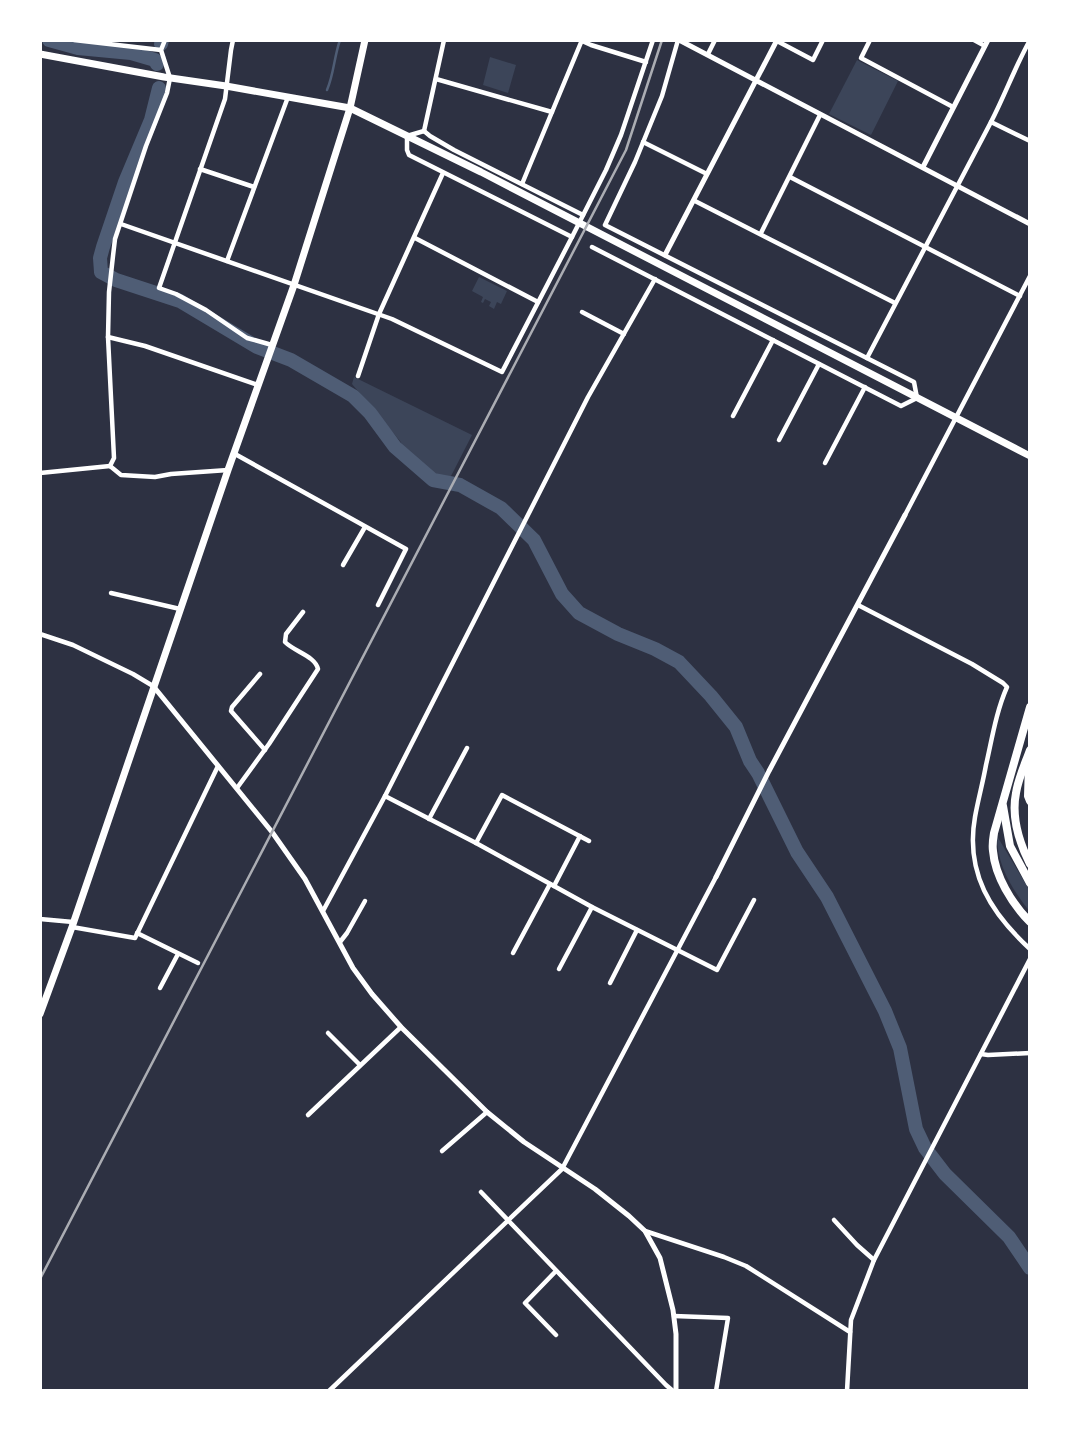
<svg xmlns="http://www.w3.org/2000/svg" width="1070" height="1431" viewBox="0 0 1070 1431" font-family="Arial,sans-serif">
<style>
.green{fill:#3c4559}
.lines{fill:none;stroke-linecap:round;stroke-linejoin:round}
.stream{stroke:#4f5d75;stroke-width:2.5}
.river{stroke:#4f5d75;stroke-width:14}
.minor{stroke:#fff;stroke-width:4.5}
.tertiary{stroke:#fff;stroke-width:5}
.trunk{stroke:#fff;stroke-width:7}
.motorway{stroke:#fff;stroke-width:8}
.rail{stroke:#abadb3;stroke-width:2.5}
</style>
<rect width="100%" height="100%" fill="#2d3142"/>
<!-- green -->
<g class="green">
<path d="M490,57L516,65L508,93L483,85Z"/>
<path d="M857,60L898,81L871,135L829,114Z"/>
<path d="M479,277L507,291L501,304L497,302L494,309L489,306L491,302L485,299L483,303L481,302L483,297L472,291Z"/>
<path d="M354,377L472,435L449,480C428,471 411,461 400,441L352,384Z"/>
<path d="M997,836L1030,891V912C1012,889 997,866 997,836Z"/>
</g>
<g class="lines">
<!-- stream -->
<path class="stream" d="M327,90C334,74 334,57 340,40"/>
<!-- river -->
<g class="river">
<path d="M49,40L78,48L131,53L155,60L157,64"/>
<path d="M161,44L162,40"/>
<path d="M159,88L151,120L125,182L103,247L100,258L101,272L116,280L180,301L257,347L291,360L353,396L370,413L395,447L433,480L460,485L501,508L534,540L562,594L579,613L618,634L655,649L679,662L711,696L736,727L750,761L758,773L797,852L827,897L885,1011L900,1048L916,1129L925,1148L945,1174L1009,1237L1030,1268"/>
</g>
<!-- minor -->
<g class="minor">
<path d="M74,40L161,50"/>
<path d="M233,40L231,50L225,99L159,288L176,294L206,310L247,338L272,345"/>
<path d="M580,40L591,45L646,62"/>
<path d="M870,40L861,58L953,107"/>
<path d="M974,40L985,46"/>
<path d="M777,41L813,60L823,40"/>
<path d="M708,54L715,40"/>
<path d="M436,79L552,112"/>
<path d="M991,122L1030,141"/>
<path d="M424,131L430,136L454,150L583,215"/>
<path d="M424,131L444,40"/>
<path d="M643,142L707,174"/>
<path d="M200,169L254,187"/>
<path d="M790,177L1020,296"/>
<path d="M522,184L582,40"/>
<path d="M695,201L895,303"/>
<path d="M121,224L392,319L502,372L572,237L409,155L407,150V136L424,131"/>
<path d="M761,233L820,115"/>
<path d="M572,237L606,170L621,135L653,40"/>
<path d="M415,238L538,302"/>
<path d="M592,247L901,406L917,398L914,382L605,225L635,162L662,96L678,40"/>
<path d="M227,261L288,97"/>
<path d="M582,312L624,334"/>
<path d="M108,337L145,346L258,385"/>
<path d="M867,358L991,122C1005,95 1015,67 1030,40"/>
<path d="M358,376L379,314L443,173"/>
<path d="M733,416L773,340"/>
<path d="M779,440L819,364"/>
<path d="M235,454L406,549L378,605"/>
<path d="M825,463L865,387"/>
<path d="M110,466L114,458L108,337L109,292L113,256L115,239L146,146L167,93L170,78L161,50L165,40"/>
<path d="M110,466L121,475L155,477L171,474L228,470"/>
<path d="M40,473L110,466"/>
<path d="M905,515L1030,276"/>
<path d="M343,565L365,527"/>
<path d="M111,593L180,609"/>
<path d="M858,605L972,664L1003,683L1007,687C996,712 992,739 986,765C983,782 978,800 975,817C965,873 991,913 1030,949"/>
<path d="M40,634L73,645L133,674L153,686"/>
<path d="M260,674L232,707L231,711L265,750"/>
<path d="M237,788L269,744L318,669C315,656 295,652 285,642L286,634L303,612"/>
<path d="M385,796L476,843L592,907L717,970L754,900"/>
<path d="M429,819L467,748"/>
<path d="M476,843L502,795L589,841"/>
<path d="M554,886L580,836"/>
<path d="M323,911L385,796L588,397L655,279"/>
<path d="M40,919L73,922"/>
<path d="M72,927L135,938L218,766"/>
<path d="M137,933L198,963"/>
<path d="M340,942L347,933L365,901"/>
<path d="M513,953L550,884"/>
<path d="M559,969L592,907"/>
<path d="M610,983L637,930"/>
<path d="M160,988L178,954"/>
<path d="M328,1033L360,1065"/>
<path d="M981,1054L988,1055L1030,1053"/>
<path d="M308,1115L401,1027"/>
<path d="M442,1151L487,1112"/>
<path d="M481,1192L666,1385L673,1391"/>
<path d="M834,1220L857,1245L874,1260"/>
<path d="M645,1231L724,1257L746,1266L850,1332"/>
<path d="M674,1316L728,1318L716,1391"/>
<path d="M556,1335L525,1303L556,1271"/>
<path d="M329,1391L562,1169L716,877"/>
<path d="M847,1391L851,1320L874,1260L1030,959"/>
</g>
<!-- tertiary -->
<g class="tertiary">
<path d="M679,40L1030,224"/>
<path d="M923,167L988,40"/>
<path d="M665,255L777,40"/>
<path d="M154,687L272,832L305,879L353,968L372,994L401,1027L487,1112L524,1142L595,1189L629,1216L645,1231L660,1258L673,1310L676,1334V1391"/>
<path d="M716,877L769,771L905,515"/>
</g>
<!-- trunk -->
<g class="trunk">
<path d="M40,54L164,77L226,86L350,108L481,172L1030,456"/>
<path d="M40,1014L72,927L228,470L294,285L350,108L365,40"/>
</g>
<!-- motorway -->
<g class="motorway">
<path d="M1030,707L994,833C993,839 992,845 993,851C995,876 1012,904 1030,922"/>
<path d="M1030,750C1025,764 1018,779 1016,793C1011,818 1019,842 1030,864"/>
<path d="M1029,764L1028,796L1030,801"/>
<path d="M1003,806L1010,846L1030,883"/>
</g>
<!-- rail -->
<path class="rail" d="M40,1279L626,150L662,40"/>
</g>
<!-- border -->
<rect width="1070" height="1431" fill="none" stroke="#ffffff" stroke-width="84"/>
</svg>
